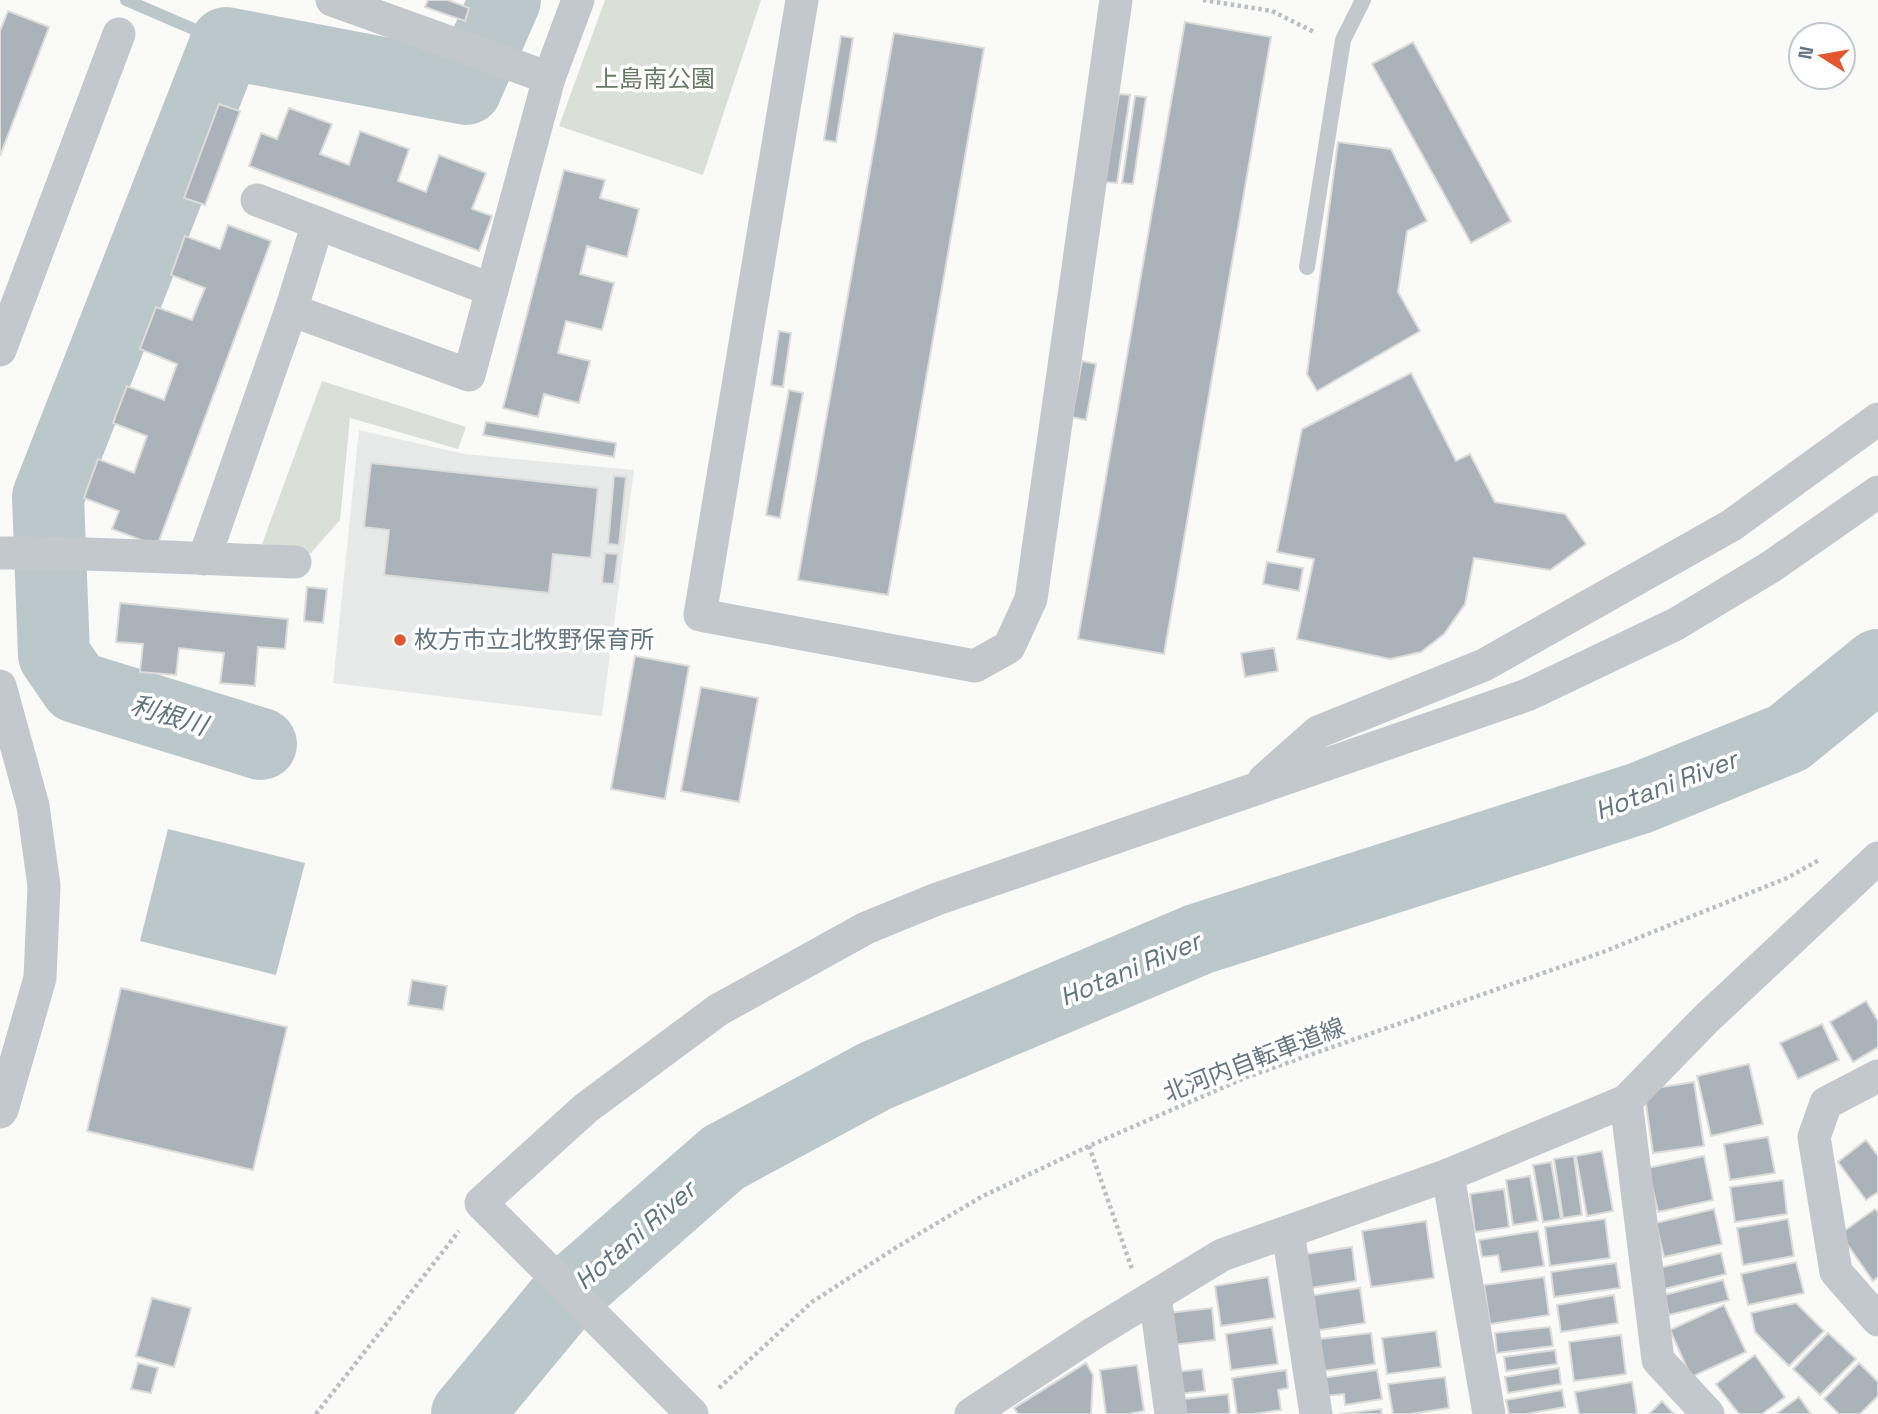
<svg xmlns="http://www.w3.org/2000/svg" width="1878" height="1414" viewBox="0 0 1878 1414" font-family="'Space Grotesk','Noto Sans JP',sans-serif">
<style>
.built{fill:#e8e9e9}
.green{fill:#dadfd7}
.water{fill:#bbc7cb}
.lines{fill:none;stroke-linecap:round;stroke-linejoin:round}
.stream{stroke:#bbc7cb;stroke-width:12}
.river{stroke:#bbc7cb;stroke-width:72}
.building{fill:#aab3b9;stroke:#dcdcda;stroke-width:2}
.path{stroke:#bbbfc2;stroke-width:4.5;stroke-dasharray:3.5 3.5;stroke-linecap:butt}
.lane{stroke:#c3c8cc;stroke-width:16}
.street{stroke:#c3c8cc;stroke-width:33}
.poi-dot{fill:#e4572e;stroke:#fff;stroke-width:2.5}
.labels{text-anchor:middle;stroke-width:7;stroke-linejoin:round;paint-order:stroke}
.park-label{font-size:24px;fill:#687a64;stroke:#fff}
.poi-label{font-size:24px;fill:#657683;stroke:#fff;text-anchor:start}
.street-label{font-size:24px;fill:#657683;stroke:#fff}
.water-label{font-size:26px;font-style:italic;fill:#60757c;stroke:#fff}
</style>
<rect width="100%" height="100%" fill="#fafaf8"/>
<!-- built -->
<path class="built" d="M359,430L464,454L634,470L602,716L333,683Z"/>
<!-- green -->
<g class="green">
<path d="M605,0H761L703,175L559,126Z"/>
<path d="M322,381L466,427L458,449L350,418L340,520L310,554L262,544Z"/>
</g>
<!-- water -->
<path class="water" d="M168,829L305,863L276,975L140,941Z"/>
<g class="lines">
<!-- stream -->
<path class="stream" d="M126,0L226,43"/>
<!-- river -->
<g class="river">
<path d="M261,744L76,687L54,655L48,497L226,43L466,89L505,0"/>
<path d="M467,1414L565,1296L723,1158L875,1076L1199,939L1640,798L1788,738L1878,665"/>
</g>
</g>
<!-- building -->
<g class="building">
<path d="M428,0H448L469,8L465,21L425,7Z"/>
<path d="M8,11L49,27L0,156V31Z"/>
<path d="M1185,22L1271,37L1164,654L1078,639Z"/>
<path d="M894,33L984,48L888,595L798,580Z"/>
<path d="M841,36L853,38L836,142L824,140Z"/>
<path d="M1413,42L1511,221L1471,243L1372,64Z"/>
<path d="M1119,94L1130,95L1117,183L1105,182Z"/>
<path d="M1135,96L1146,97L1133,184L1122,183Z"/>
<path d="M219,104L240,111L205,205L184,198Z"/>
<path d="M289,108L332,124L320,154L349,165L360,131L409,149L398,181L426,192L439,155L486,173L472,209L492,216L479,251L249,166L261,133L277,139Z"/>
<path d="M1338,142L1391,149L1427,221L1407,231L1398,292L1420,331L1317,391L1307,374Z"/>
<path d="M564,170L605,180L600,198L639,209L627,257L587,246L580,274L614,283L602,330L566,321L558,353L590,361L579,403L544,394L538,417L503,408Z"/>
<path d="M228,225L271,241L157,546L112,529L119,511L84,498L98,459L134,473L147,436L113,423L127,386L164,400L177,364L140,349L156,307L192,320L205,288L171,275L185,236L220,249Z"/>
<path d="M779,331L791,333L783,387L771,385Z"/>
<path d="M1082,361L1096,364L1086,420L1072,417Z"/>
<path d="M1411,373L1456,461L1470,454L1495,502L1565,514L1586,544L1550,570L1474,558L1465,604L1444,634L1421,652L1390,659L1297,639L1314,559L1277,552L1302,429Z"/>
<path d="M789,390L803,393L780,518L766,515Z"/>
<path d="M486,422L616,443L614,457L483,435Z"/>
<path d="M371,463L598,488L591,558L553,554L549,593L384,575L389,530L364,527Z"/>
<path d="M614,476L626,477L619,545L608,544Z"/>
<path d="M605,553L618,554L614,584L602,583Z"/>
<path d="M1267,562L1303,568L1299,591L1263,584Z"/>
<path d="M307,587L327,589L323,623L304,621Z"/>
<path d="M120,603L288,619L285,649L258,647L255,686L220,683L224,653L179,648L176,675L140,672L143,644L116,642Z"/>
<path d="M1274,648L1278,671L1245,677L1241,653Z"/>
<path d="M635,656L689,666L665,799L611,789Z"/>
<path d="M701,687L758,698L739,802L681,791Z"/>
<path d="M412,980L447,986L443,1010L408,1005Z"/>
<path d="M121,988L287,1027L253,1170L87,1131Z"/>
<path d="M1866,1001L1878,1021V1047L1853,1062L1830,1022Z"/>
<path d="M1822,1024L1839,1060L1798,1079L1780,1043Z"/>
<path d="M1749,1064L1763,1124L1711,1136L1697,1076Z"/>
<path d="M1694,1082L1704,1146L1653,1153L1644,1090Z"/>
<path d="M1768,1137L1775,1173L1730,1180L1724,1144Z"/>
<path d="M1866,1140L1878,1156V1192L1866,1200L1838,1162Z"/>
<path d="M1602,1151L1613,1211L1587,1216L1576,1156Z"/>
<path d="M1574,1156L1582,1215L1563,1218L1554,1159Z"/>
<path d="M1704,1156L1713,1200L1658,1212L1648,1168Z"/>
<path d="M1551,1162L1561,1219L1543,1222L1533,1165Z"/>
<path d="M1530,1176L1538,1221L1513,1225L1506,1180Z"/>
<path d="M1783,1180L1787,1214L1735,1222L1730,1187Z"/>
<path d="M1504,1189L1509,1227L1475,1232L1470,1194Z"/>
<path d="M1714,1209L1722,1244L1664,1257L1656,1223Z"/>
<path d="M1875,1209L1878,1212V1277L1873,1281L1840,1234Z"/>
<path d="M1605,1219L1610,1258L1550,1266L1545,1227Z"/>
<path d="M1788,1219L1794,1256L1743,1265L1737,1228Z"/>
<path d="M1426,1221L1434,1278L1371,1287L1362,1231Z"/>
<path d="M1538,1231L1544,1266L1501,1272L1498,1255L1482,1257L1479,1240Z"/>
<path d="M1352,1247L1356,1281L1310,1288L1306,1254Z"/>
<path d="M1721,1253L1726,1274L1664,1289L1659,1268Z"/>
<path d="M1796,1262L1804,1293L1748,1305L1741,1274Z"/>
<path d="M1616,1263L1620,1288L1554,1297L1551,1272Z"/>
<path d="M1268,1277L1275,1318L1221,1326L1215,1286Z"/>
<path d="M1544,1277L1549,1315L1490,1324L1484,1285Z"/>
<path d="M1723,1280L1729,1300L1669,1315L1664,1295Z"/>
<path d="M1360,1288L1365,1323L1314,1331L1309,1296Z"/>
<path d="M1614,1295L1618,1323L1561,1332L1557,1305Z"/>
<path d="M152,1298L191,1308L174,1367L136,1356Z"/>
<path d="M1796,1303L1824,1331L1789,1366L1755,1332L1751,1313Z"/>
<path d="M1724,1305L1746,1352L1691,1377L1670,1330Z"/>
<path d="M1212,1308L1215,1340L1172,1345L1168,1313Z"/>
<path d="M1272,1327L1278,1364L1231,1370L1226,1334Z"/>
<path d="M1550,1327L1553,1346L1497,1353L1495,1333Z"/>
<path d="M1436,1331L1441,1367L1387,1374L1382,1338Z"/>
<path d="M1371,1333L1375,1364L1323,1371L1319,1339Z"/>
<path d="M1828,1333L1856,1359L1820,1395L1793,1369Z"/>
<path d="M1621,1335L1626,1374L1574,1381L1569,1342Z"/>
<path d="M1555,1350L1557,1364L1506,1371L1504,1357Z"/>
<path d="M1755,1355L1785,1397L1762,1414H1739L1716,1384Z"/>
<path d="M138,1363L158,1368L151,1393L131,1389Z"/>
<path d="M1086,1363L1093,1375L1091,1414H1018L1014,1408Z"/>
<path d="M1859,1363L1878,1382V1396L1860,1414H1839L1824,1399Z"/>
<path d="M1137,1365L1144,1411L1128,1414H1106L1100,1370Z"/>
<path d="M1559,1368L1561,1384L1508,1393L1505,1377Z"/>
<path d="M1202,1369L1205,1391L1178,1394L1176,1372Z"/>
<path d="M1286,1370L1288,1388L1278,1390L1281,1410L1253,1414H1237L1232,1378Z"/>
<path d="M1377,1370L1382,1399L1345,1405L1344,1394L1325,1396L1322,1378Z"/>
<path d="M1445,1377L1449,1408L1410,1414H1393L1388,1384Z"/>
<path d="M1632,1382L1637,1414H1579L1575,1392Z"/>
<path d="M1562,1390L1565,1407L1526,1414H1509L1506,1400Z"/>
<path d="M1228,1394L1230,1414H1186L1184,1399Z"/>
<path d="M1799,1397L1811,1414H1776Z"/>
<path d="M1662,1401L1674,1414H1649Z"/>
<path d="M1381,1409L1382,1414H1339Z"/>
</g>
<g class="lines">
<!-- path -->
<g class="path">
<path d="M1203,0L1272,11L1316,33"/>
<path d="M1089,1146L1132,1269"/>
<path d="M719,1388L812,1302L897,1247L981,1197L1089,1146L1247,1077L1603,952L1787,878L1819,860"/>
<path d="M316,1414L459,1231"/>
</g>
<!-- lane -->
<path class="lane" d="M1307,267L1343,40L1363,0"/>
<!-- street -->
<g class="street">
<path d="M332,0L549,78"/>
<path d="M802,0L700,615L975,666L1009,647L1031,599L1116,0"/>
<path d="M257,200L492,290"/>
<path d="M291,310L318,223"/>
<path d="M0,350L119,34"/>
<path d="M0,553C98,552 197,559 295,562"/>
<path d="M204,559L291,310L469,375L549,78L578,0"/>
<path d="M0,686L33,806L44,886L40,978L2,1110L0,1112"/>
<path d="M1264,780L1318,732L1484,665L1732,525L1878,419"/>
<path d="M1878,1076L1826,1103L1814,1137L1836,1272L1878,1320"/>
<path d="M1626,1101L1658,1360L1708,1414"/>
<path d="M1448,1175L1489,1414"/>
<path d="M1288,1232L1316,1414"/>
<path d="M1155,1296L1171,1414"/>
<path d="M692,1414L481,1203L586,1108L718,1010L866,928L937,899L1527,695L1676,624L1772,566L1878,492"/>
<path d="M971,1414L1094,1333L1222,1255L1448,1175L1626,1101L1706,1019L1878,858"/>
</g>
</g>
<!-- markers -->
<circle class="poi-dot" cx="400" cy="640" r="7"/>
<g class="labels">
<!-- park labels -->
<g class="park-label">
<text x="655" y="87">上島南公園</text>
</g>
<!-- poi labels -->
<g class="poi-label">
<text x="414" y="648">枚方市立北牧野保育所</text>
</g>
<!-- street labels -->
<g class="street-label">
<text transform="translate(1254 1060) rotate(-21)" y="8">北河内自転車道線</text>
</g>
<!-- water labels -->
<g class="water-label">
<text transform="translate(169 715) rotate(17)" y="9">利根川</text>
<text transform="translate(1666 785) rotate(-21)" y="9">Hotani River</text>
<text transform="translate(1130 969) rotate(-23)" y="9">Hotani River</text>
<text transform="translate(635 1235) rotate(-41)" y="9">Hotani River</text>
</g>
</g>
<!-- north arrow -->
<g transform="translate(1822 56) rotate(281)"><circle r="33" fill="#ffffff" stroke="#c1c8cd" stroke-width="2"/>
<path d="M0-5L12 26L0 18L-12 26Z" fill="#e4572e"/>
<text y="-10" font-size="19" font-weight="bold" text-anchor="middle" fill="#657683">N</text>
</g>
</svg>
